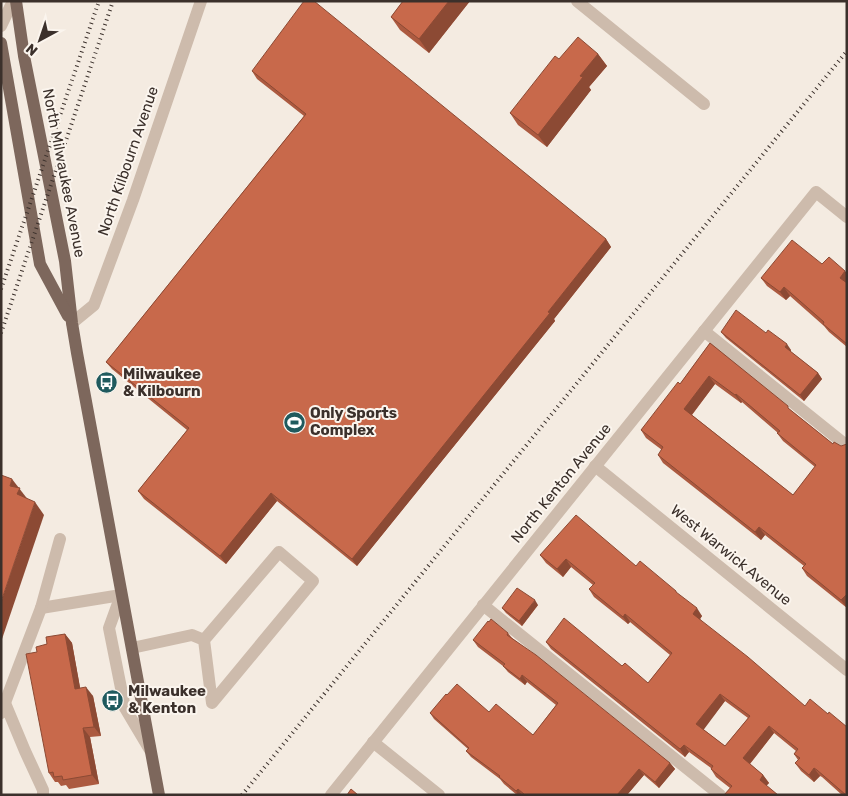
<svg xmlns="http://www.w3.org/2000/svg" width="848" height="796" viewBox="0 0 848 796" font-family="Rubik,sans-serif">
<style>
.lines{fill:none;stroke-linecap:round;stroke-linejoin:round}
.minor{stroke:#cdbbac;stroke-width:12}
.major{stroke:#7d675c;stroke-width:12}
.rail{stroke:#3b302b;stroke-width:4;stroke-dasharray:1 4;stroke-linecap:butt}
.wall{fill:#ac5a40;fill-rule:evenodd}
.shaded-wall{fill:#8c4a34}
.building{fill:#c8694b;stroke:#8c4a34;fill-rule:evenodd}
.labels{text-anchor:middle;stroke-width:4;stroke-linejoin:round;paint-order:stroke}
.street-label{font-size:15px;fill:#3b302b;stroke:#fbf5ee}
.poi-label{font-size:15px;font-weight:bold;fill:#3b302b;stroke:#fbf5ee;text-anchor:start}
</style>
<rect width="100%" height="100%" fill="#f4ebe1"/>
<g class="lines">
<!-- minor -->
<g class="minor">
<path d="M577,1L704,104"/>
<path d="M1,26L13,1"/>
<path d="M72,323L94,305L133,200L201,1"/>
<path d="M704,331L847,446"/>
<path d="M595,466L847,670"/>
<path d="M121,595L109,628L125,708L150,750"/>
<path d="M483,605L720,795"/>
<path d="M41,608L121,595"/>
<path d="M132,648L192,635L204,640L279,552L313,581L212,703L204,640"/>
<path d="M5,703L25,751L43,790V795"/>
<path d="M1,713L41,608L60,539"/>
<path d="M373,742L439,795"/>
<path d="M331,795L816,192L847,217"/>
</g>
<!-- major -->
<g class="major">
<path d="M16,1L24,56L65,261L72,323L77,353L159,795"/>
<path d="M1,43L40,264L68,316"/>
</g>
<!-- rail -->
<g class="rail">
<path d="M1,289L99,1"/>
<path d="M1,333L113,1"/>
<path d="M242,795L847,51"/>
</g>
</g>
<!-- wall -->
<g class="wall">
<path d="M403,1H470L429,53L400,30L391,17Z"/>
<path d="M598,54L607,66L589,87L591,90L547,147L518,125L510,113L559,59Z"/>
<path d="M252,71L606,239L611,247L554,319L555,321L357,566L277,501L226,564L144,499L138,491L187,430L112,369L106,362L304,116L257,79Z"/>
<path d="M822,264L847,273V347L829,332L824,326L790,296L786,300L767,286L761,278Z"/>
<path d="M721,332L766,333L791,350V352L818,373L822,379L804,401L726,338Z"/>
<path d="M710,343L793,412L833,444L847,608L807,576L802,568L804,566L765,535L761,540L663,463L658,455L662,450L646,438L641,430L680,384ZM715,384L741,403L742,402L778,433H777L783,441L815,467L793,495L692,415Z"/>
<path d="M540,555L636,566L679,595L702,616L700,619L847,795H842L822,777L820,776L814,782L801,771L795,763L798,760L794,754L796,751L774,733L750,764L763,775L769,783L767,785L730,788L716,777L711,769V768L689,752L685,757L551,649L546,642L622,666L648,683L670,655L630,622L628,624L594,597L589,589L593,585L571,567L563,577L546,563ZM725,701L748,718L725,746L703,729Z"/>
<path d="M538,605L522,626L506,613L502,608Z"/>
<path d="M508,633L512,638L670,763L675,769L659,788L644,775L627,795H517L504,784L500,779L471,757L466,751L468,749L434,719L430,713L447,695L489,712L533,735L556,705L527,682L525,685L508,672L503,666L478,647L473,640Z"/>
<path d="M65,634L72,643L80,688L93,696L101,736L90,737L99,784L69,789L66,785L61,786L58,782H55L49,773L37,652L47,644Z"/>
</g>
<!-- shaded-wall -->
<g class="shaded-wall">
<path d="M449,1H470L429,53L419,39Z"/>
<path d="M598,54L607,66L589,87L591,90L547,147L538,135L580,76Z"/>
<path d="M606,239L611,247L554,319L555,321L357,566L352,559Z"/>
<path d="M845,271L847,273V285L840,278Z"/>
<path d="M784,287L790,296L786,300L780,292Z"/>
<path d="M787,344L791,350L789,353L785,347Z"/>
<path d="M818,373L822,379L804,401L800,395Z"/>
<path d="M709,376L715,384L690,417L684,409Z"/>
<path d="M736,394L742,402L741,403L735,395Z"/>
<path d="M12,479L29,501L26,507L10,486Z"/>
<path d="M271,493L277,501L226,564L220,556Z"/>
<path d="M35,502L44,515L1,642V602Z"/>
<path d="M759,527L765,535L761,540L755,532Z"/>
<path d="M566,559L571,567L563,577L557,569Z"/>
<path d="M846,594H847V608L841,600Z"/>
<path d="M535,600L538,605L522,626L519,621Z"/>
<path d="M697,608L702,616L698,622L693,614Z"/>
<path d="M625,614L630,622L628,624L623,617Z"/>
<path d="M65,634L72,643L82,698L75,689Z"/>
<path d="M522,675L527,682L525,685L520,679Z"/>
<path d="M86,687L93,696L101,736L94,727Z"/>
<path d="M720,694L725,701L702,732L696,724Z"/>
<path d="M769,726L774,733L748,766L743,758Z"/>
<path d="M83,728L90,737L99,784L92,775Z"/>
<path d="M684,745L689,752L685,757L680,749Z"/>
<path d="M670,763L675,769L659,788L655,782Z"/>
<path d="M814,768L820,776L814,782L809,775Z"/>
<path d="M639,769L644,775L627,795H617Z"/>
<path d="M763,775L769,783L765,787L760,780Z"/>
<path d="M518,789L522,795H518L516,791Z"/>
</g>
<!-- building -->
<g class="building">
<path d="M304,1H314L606,239L548,312L550,313L352,559L271,493L220,556L138,491L189,428L106,362L306,114L252,71Z"/>
<path d="M403,1H449L419,39L391,17Z"/>
<path d="M578,37L598,54L580,76L583,77L538,135L510,113L555,56L559,59Z"/>
<path d="M792,240L822,264L829,257L845,271L840,278L847,283V344L823,324L824,322L784,287L780,292L761,278Z"/>
<path d="M736,310L766,333L768,330L787,344L785,347L818,373L800,395L721,332Z"/>
<path d="M710,343L788,406V408L833,444L834,442L841,446L847,444V594L841,600L802,568L806,564L759,527L755,532L658,455L663,447L641,430L678,382L680,384ZM709,376L735,395L736,394L780,431L777,433L816,465L793,495L684,409Z"/>
<path d="M1,475L12,479L10,486L20,488L17,494L35,502L1,602Z"/>
<path d="M576,515L636,566L640,561L676,591V592L697,608L693,614L748,657L805,706L810,699L828,714L829,712L847,727V795H846L817,770L814,768L809,775L795,763L800,758L794,754L798,749L769,726L743,758L763,775L760,780L778,795H724L732,786L711,769L713,766L684,745L680,749L546,642L564,618L622,666L625,663L648,683L672,653L625,614L623,617L589,589L595,583L566,559L557,569L540,555ZM720,694L750,716L725,746L696,724Z"/>
<path d="M517,588L535,600L519,621L502,608Z"/>
<path d="M491,619L508,633L507,635L536,655L670,763L655,782L639,769L617,795H525L518,789L516,791L499,777L500,776L466,751L469,748L430,713L446,694L447,695L457,684L489,712L496,704L533,735L558,703L522,675L520,679L503,666L505,664L473,640L488,621L489,622Z"/>
<path d="M65,634L75,689L86,687L94,727L83,728L92,775L63,780L62,776L54,777L53,772L49,773L26,654L37,652L36,647L47,644L46,637Z"/>
<path d="M351,789L358,795H347Z"/>
</g>
<!-- icons -->
<defs>
<symbol id="bus-disc" viewBox="-11 -11 22 22"><circle r="9.5" fill="#1f5a5e" stroke="#fbf5ee"/><path d="M-5-6H5V4H4V6H2V4H-2V6H-4V4H-5ZM-3.5-4V0h7V-4ZM-3.5 1.2v1.5H-2V1.2ZM2 1.2v1.5H3.5V1.2Z" fill="#fff"/></symbol>
<symbol id="stadium-disc" viewBox="-11 -11 22 22"><circle r="9.5" fill="#1f5a5e" stroke="#fbf5ee"/><path d="M0-5a6.5 5 0 1 0 0 10a6.5 5 0 1 0 0-10ZM-3.5-1.8h7v3.6h-7Z" fill="#fff"/></symbol>
</defs>
<g fill-rule="evenodd">
<use href="#bus-disc" x="94" y="370" width="25" height="25"/>
<use href="#stadium-disc" x="282" y="410" width="25" height="25"/>
<use href="#bus-disc" x="100" y="688" width="25" height="25"/>
</g>
<g class="labels">
<!-- street labels -->
<g class="street-label">
<text transform="translate(128 161) rotate(-71)" y="5">North Kilbourn Avenue</text>
<text transform="translate(64 173) rotate(79)" y="5">North Milwaukee Avenue</text>
<text transform="translate(561 483) rotate(-51)" y="5">North Kenton Avenue</text>
<text transform="translate(731 555) rotate(39)" y="5">West Warwick Avenue</text>
</g>
<!-- poi labels -->
<g class="poi-label">
<text x="123" y="379">Milwaukee<tspan x="123" dy="17">&amp; Kilbourn</tspan></text>
<text x="310" y="418">Only Sports<tspan x="310" dy="17">Complex</tspan></text>
<text x="128" y="696">Milwaukee<tspan x="128" dy="17">&amp; Kenton</tspan></text>
</g>
</g>
<!-- border -->
<rect width="848" height="796" fill="none" stroke="#3b302b" stroke-width="5"/>
<!-- north arrow -->
<g transform="translate(40 40) rotate(220)" stroke="#fbf5ee" stroke-width="4" paint-order="stroke">
<path d="M0-4L9 19L0 12L-9 19Z" fill="#3b302b"/>
<text y="-8" font-size="14" font-weight="bold" text-anchor="middle" fill="#3b302b">N</text>
</g>
</svg>
